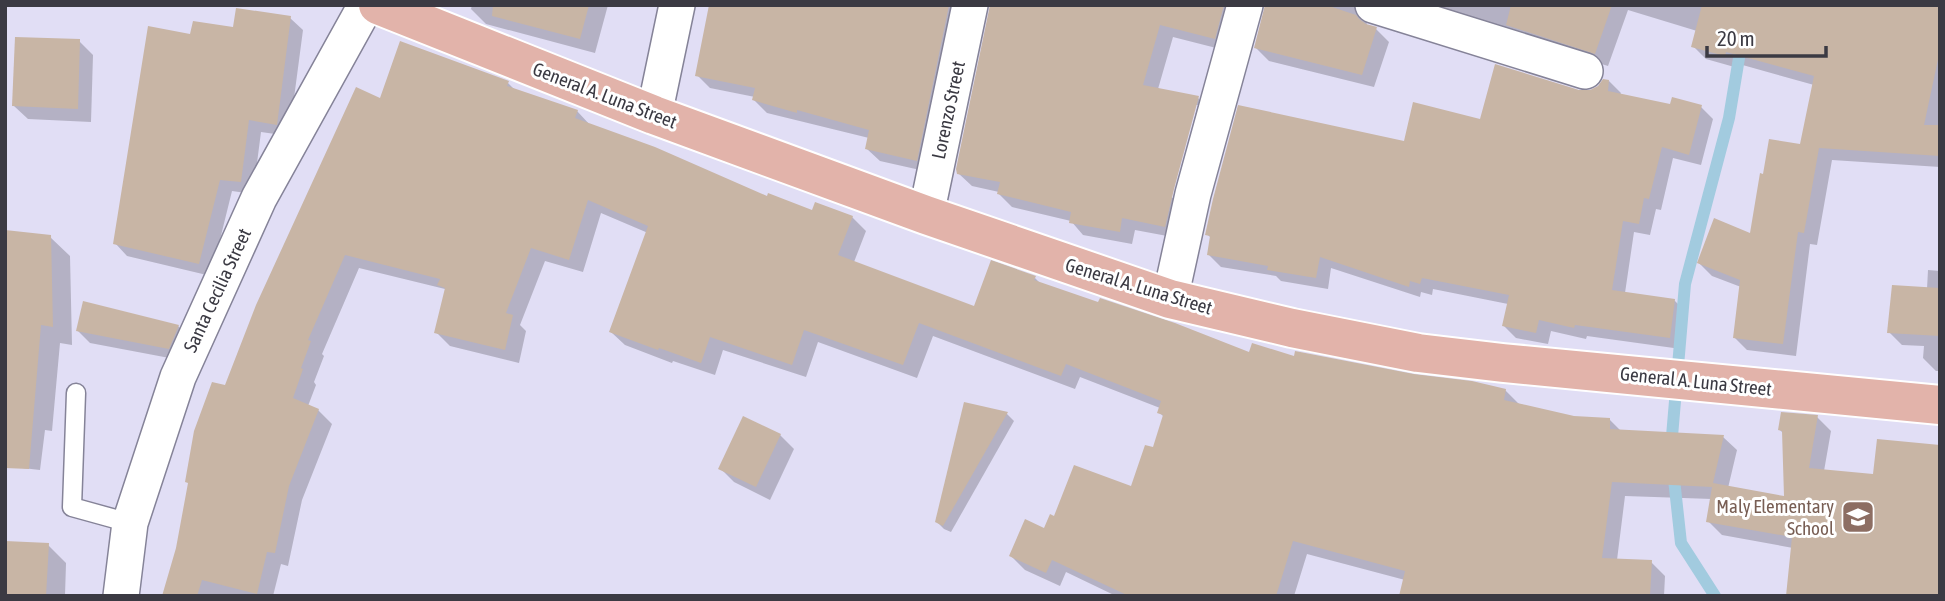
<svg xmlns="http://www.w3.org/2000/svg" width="1945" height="601" viewBox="0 0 1945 601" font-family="'Asap Condensed',sans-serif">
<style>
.shadow{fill:#0003;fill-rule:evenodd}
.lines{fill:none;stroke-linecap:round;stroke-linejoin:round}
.stream{stroke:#a2cbdf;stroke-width:12}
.building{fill:#c8b5a5}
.lane-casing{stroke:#858398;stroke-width:21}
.street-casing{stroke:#858398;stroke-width:38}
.primary-casing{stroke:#fff;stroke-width:42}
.lane{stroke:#fff;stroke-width:18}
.street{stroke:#fff;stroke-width:35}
.primary{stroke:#e2b3aa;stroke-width:38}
.labels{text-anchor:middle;stroke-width:6;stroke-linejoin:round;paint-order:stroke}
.street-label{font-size:19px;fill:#3b3a43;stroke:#fff}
.education-label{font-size:19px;fill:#785e54;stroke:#fff;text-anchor:end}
</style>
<rect width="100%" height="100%" fill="#e1def5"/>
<!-- shadow -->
<g class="shadow">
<path d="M472,5H608L595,53L486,24L471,9Z"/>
<path d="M710,5H967L929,172L880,161L867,149L869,138L767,113L754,100L755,97L710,88L697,75Z"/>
<path d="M991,5H1242L1228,51L1173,37L1158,89L1198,98L1211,111L1178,238L1135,230L1132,244L1083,235L1071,221L1012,207L999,194V192L972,186L958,173ZM1195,105H1198L1173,198L1170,197Z"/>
<path d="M1266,5H1370L1366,13L1367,26L1376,29L1389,42L1374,87L1269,61L1256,48Z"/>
<path d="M1429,5H1940V167L1832,160L1817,245L1810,244L1796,356L1747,350L1734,337L1741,287L1712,276L1699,263L1751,235L1801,146L1814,85L1739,64L1738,68L1706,59L1693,46L1697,31L1628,10L1608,66L1467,21Z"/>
<path d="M290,18L303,30L289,136L261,132L253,194L232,191L211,276L127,256L115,243L192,36L235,29Z"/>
<path d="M79,41L93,55L91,122L28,119L14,106Z"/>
<path d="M1609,81L1621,93L1620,95L1672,106L1701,107L1713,119L1701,165L1673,158L1661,210L1656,209L1650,235L1634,232L1625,293L1674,300L1686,312L1681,349L1587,336L1586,339L1551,331L1548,344L1516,338L1504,326L1508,304L1433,289L1432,295L1421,292L1420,297L1331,268L1328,289L1281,281L1276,276L1221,267L1209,255L1212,239L1207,234L1406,143L1579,92H1590Z"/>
<path d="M508,83L515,90L577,111L591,126L768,199L813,213L852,217L866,231L854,262L975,308L1035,278L1042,285L1251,354L1295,358L1505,390L1519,404L1573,418L1610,420L1621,431L1723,437L1737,450L1728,488L1786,498L1783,433L1780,430L1817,417L1831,431L1824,471L1875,476L1940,447L1793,548L1722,535L1708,521L1712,499L1625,496L1617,560L1651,562L1665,576L1664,596H1570L1405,580L1307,554L1294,596H1116L1066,572L1060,586L1025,570L1011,556L1045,530L1055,518L1132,489L1154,449L1164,417L1159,412L1160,408L1080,377L1075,389L933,336L917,378L818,342L806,377L723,350L715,375L673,361L672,363L625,345L611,332L648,233L601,213L583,272L545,261L520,325L526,331L519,363L450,346L436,332L446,291L445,289L359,268L322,354L324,356L314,382L316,385L308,406L318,410L332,424L302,500L288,566L281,564L273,596H163L226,388L381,100Z"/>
<path d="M50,237L70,256L72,345L60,343L52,431L45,430L40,470L5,466Z"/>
<path d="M1928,270L1940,271V371H1936L1923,358L1924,346L1902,345L1889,332L1927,289Z"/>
<path d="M84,303L178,326L190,338L180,360L90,343L78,331Z"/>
<path d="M965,404L1007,414L1014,421L951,532L944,529L937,522Z"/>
<path d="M780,435L794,449L770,500L734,482L721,469Z"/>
<path d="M48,545L66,563L65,596H5Z"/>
</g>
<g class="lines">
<!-- stream -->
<g class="stream">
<path d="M1671,448L1685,284L1729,118L1742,40"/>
<path d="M1673,470L1681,543L1715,596"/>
</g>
</g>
<!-- building -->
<g class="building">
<path d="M493,5H589L580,39L492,16Z"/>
<path d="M709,5H949L917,161L865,149L869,130L797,110V113L752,100L755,88L695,76Z"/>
<path d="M990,5H1224L1215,39L1160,25L1143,85L1199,96L1174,189L1165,227L1122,218L1120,232L1069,223L1071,212L997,194L1000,182L957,174L956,169Z"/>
<path d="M1265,5H1326L1356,15L1359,19L1366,24L1377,27L1362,75L1254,48Z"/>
<path d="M1511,5H1612L1595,54L1506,25Z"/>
<path d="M1702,5H1940V50L1924,125H1940V156L1819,148L1804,233L1798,232L1783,344L1733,338L1740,280L1697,263L1714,218L1750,233L1760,173L1763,174L1769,139L1800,144L1814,76L1726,52L1725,56L1691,47Z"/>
<path d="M236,8L291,16L277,125L249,120L241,182L220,180L199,264L113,244L148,26L190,34L193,21L233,27Z"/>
<path d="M15,37L80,39L78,109L12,106Z"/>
<path d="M400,41L509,81L507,86L578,110L575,118L655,147L767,196L768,193L812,210L815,202L853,216L838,255L974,306L991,260L1036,276L1034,280L1098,302L1100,298L1175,323L1249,352L1252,343L1294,356L1295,351L1414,374L1472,381L1506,389L1504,400L1574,416L1610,418V429L1724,435L1713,483L1784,496L1782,431L1778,430L1781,412L1818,415L1809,468L1873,474L1877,439L1940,445V596H1786L1792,537L1706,522L1712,487L1612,482L1602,558L1652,560L1650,596H1399L1405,571L1293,541L1276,596H1129L1052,560L1046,573L1009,556L1025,519L1044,528L1050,514L1054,516L1074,465L1131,486L1145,445L1153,447L1163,415L1157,413L1161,401L1066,364L1061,376L919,323L903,365L804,330L792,365L710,337L701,363L659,348L658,350L609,332L648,226L588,200L569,260L531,248L506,313L513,315L505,350L434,333L445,288L437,285L440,279L345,255L308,340L311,341L301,368L303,369L293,398L319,409L289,486L275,553L267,552L257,594L202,580L197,596H162L176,548L188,483L185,482L194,431L212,382L225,385L256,305L356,87L380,98Z"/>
<path d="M1495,64L1579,90H1590L1598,86L1603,79L1609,80L1608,91L1670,104L1672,97L1702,105L1689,155L1662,147L1649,199L1644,198L1639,224L1623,221L1612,290L1675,299L1670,338L1575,325L1574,328L1539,320L1536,333L1502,326L1509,295L1422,278L1420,284L1410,281L1409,287L1320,257L1316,278L1267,270L1268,266L1207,255L1210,236L1205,235L1213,199L1238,105L1404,141L1413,102L1480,119Z"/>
<path d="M5,230L51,235L53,327L41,325L29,469L5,468Z"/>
<path d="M1892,285L1940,288V336L1887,333Z"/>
<path d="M83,301L179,325L169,349L76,331Z"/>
<path d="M964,402L1008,412L943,526L935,522Z"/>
<path d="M743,416L781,434L756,487L718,469Z"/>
<path d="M5,541L49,543L46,596H5Z"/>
</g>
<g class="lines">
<defs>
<path id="lane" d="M76,393L72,507L130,523"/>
<g id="street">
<path d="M1373,5L1585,71"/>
<path d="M654,115L677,5"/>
<path d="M926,215L970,5"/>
<path d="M1170,299L1193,194L1245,5"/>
<path d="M121,596L130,523L178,377L259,198L366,5"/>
</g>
<path id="primary" d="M378,5L654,115L926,215L1170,299L1292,328L1418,353L1503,363L1940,405"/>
</defs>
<!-- lane casing -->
<use href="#lane" class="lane-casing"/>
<!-- street casing -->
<use href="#street" class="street-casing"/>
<!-- primary casing -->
<use href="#primary" class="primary-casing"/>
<!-- lane -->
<use href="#lane" class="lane"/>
<!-- street -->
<use href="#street" class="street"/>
<!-- primary -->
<use href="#primary" class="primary"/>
</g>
<!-- icons -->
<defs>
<symbol id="school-square" viewBox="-11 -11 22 22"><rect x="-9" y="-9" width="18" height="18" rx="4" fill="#8d6e63" stroke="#fff"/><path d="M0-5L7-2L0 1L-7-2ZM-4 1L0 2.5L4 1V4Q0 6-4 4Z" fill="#fff"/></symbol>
</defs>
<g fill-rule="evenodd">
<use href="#school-square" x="1839" y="498" width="38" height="38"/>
</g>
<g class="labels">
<!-- street labels -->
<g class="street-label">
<text transform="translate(605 95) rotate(21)" y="7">General A. Luna Street</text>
<text transform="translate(948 110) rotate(-78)" y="7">Lorenzo Street</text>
<text transform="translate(1139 286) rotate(17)" y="7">General A. Luna Street</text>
<text transform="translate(217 290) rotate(-65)" y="7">Santa Cecilia Street</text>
<text transform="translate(1696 381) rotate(6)" y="7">General A. Luna Street</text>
</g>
<!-- education labels -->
<g class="education-label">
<text x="1834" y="513">Maly Elementary<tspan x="1834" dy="22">School</tspan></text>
</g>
</g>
<!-- border -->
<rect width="1945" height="601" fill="none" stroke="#3b3a43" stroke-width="14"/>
<!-- scale -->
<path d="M1707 46v10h119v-10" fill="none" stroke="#3b3a43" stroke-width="3.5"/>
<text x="1717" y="46" font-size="21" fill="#3b3a43" stroke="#ffffff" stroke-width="5" paint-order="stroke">20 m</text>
</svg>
